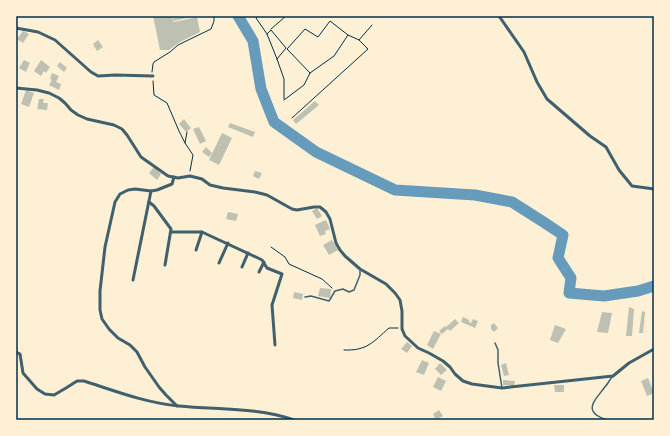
<svg xmlns="http://www.w3.org/2000/svg" width="670" height="436" viewBox="0 0 670 436" font-family="'Public Sans',sans-serif">
<style>
.lines{fill:none;stroke-linecap:round;stroke-linejoin:round}
.river{stroke:#669bbc;stroke-width:11}
.building{fill:#bec0b2}
.path{stroke:#003049;stroke-width:1}
.service{stroke:#3f606c;stroke-width:1.5}
.minor{stroke:#3f606c;stroke-width:3}
.neatline{fill:none;stroke:#003049;stroke-width:1.5}
</style>
<rect width="100%" height="100%" fill="#fdf0d5"/>
<g class="lines">
<!-- river -->
<path class="river" d="M238,16L253,41L261,89L274,122L316,152L395,190L475,195L512,202L545,223L563,235L558,258L571,278L569,293L604,296L638,291L654,286"/>
</g>
<!-- building -->
<g class="building">
<path d="M153,16H172L174,22L197,17L200,32L180,42L169,50H160Z"/>
<path d="M173,16H191V17L174,21Z"/>
<path d="M23,31L29,34L23,43L17,39Z"/>
<path d="M98,40L103,47L97,51L93,44Z"/>
<path d="M24,60L30,63L26,72L19,68Z"/>
<path d="M41,60L50,67L46,73L44,71L41,76L34,71Z"/>
<path d="M60,62L67,68L64,72L57,66Z"/>
<path d="M52,73L59,76L56,82L61,84L59,90L49,85L52,80L50,79Z"/>
<path d="M26,90L34,93L29,107L21,104Z"/>
<path d="M39,99H44L43,103H48L47,110L37,109Z"/>
<path d="M315,101L319,105L296,124L293,120Z"/>
<path d="M184,119L191,128L186,132L179,124Z"/>
<path d="M230,123L255,132L253,137L228,127Z"/>
<path d="M199,127L206,141L200,144L193,129Z"/>
<path d="M222,133L232,138L219,165L209,160Z"/>
<path d="M206,147L212,153L209,157L202,152Z"/>
<path d="M154,167L161,174L157,180L149,173Z"/>
<path d="M255,171L262,173L259,179L253,176Z"/>
<path d="M317,208L322,216L317,219L312,211Z"/>
<path d="M228,212L238,214L236,221L226,219Z"/>
<path d="M326,220L330,229L325,231L326,234L320,236L315,225Z"/>
<path d="M332,240L338,250L329,255L323,245Z"/>
<path d="M320,288L331,289L330,298L318,296Z"/>
<path d="M294,292L303,294L302,300L293,298Z"/>
<path d="M629,307L634,309L632,336H626Z"/>
<path d="M642,311L645,312L643,333H639Z"/>
<path d="M602,312L612,313L608,333L597,332Z"/>
<path d="M463,317L469,320V322L471,323L473,319L478,321L475,328L461,322Z"/>
<path d="M455,319L459,323L450,331L448,329L442,334L439,331L445,326L446,327Z"/>
<path d="M494,323L498,328L494,332L491,329V325Z"/>
<path d="M555,325L566,329L558,343L550,340Z"/>
<path d="M434,331L441,334L433,349L427,345Z"/>
<path d="M407,342L412,346L407,353L401,349Z"/>
<path d="M422,360L429,363L424,375L416,372Z"/>
<path d="M440,363L447,370L441,375L435,369Z"/>
<path d="M506,363L509,375L504,376L501,365Z"/>
<path d="M438,377L446,381L441,391L433,387Z"/>
<path d="M648,378L654,393L647,396L641,381Z"/>
<path d="M503,380L515,381L514,386L503,385Z"/>
<path d="M554,385H564V392H555Z"/>
<path d="M439,410L443,416L436,420L433,414Z"/>
</g>
<g class="lines">
<!-- path -->
<g class="path">
<path d="M258,16L256,18L267,34L277,59L284,79V99"/>
<path d="M271,29L286,16"/>
<path d="M267,34L271,30L286,48L277,59"/>
<path d="M152,72L153,64L154,62L170,52L178,45L211,29L214,21V16"/>
<path d="M310,73L287,49L305,29L318,37L330,21L348,35"/>
<path d="M153,81L154,95L167,103L179,131L185,143"/>
<path d="M284,100L304,85L310,73L334,56L348,35L359,40"/>
<path d="M292,118L368,49L359,40L372,25"/>
<path d="M187,132L185,143L193,155L190,171"/>
<path d="M271,247L285,257L289,264L322,279L332,288"/>
<path d="M344,350C367,351 373,342 389,328H398"/>
</g>
<!-- service -->
<g class="service">
<path d="M305,297L311,296L329,301L335,291L343,289L349,292L354,290L360,275V271"/>
<path d="M495,343L498,350V363L502,388"/>
<path d="M607,420C602,418 595,416 593,411C589,404 601,393 604,388C607,385 609,381 612,377"/>
</g>
<!-- minor -->
<g class="minor">
<path d="M499,16L524,52L537,82L547,99L590,136L606,147L619,170L632,186L654,189"/>
<path d="M16,28L38,32L55,40L91,72L98,76L115,75L153,76"/>
<path d="M16,88L37,90L49,93L59,98L65,103L71,110L78,115L87,119L114,125L122,129L127,135L141,157L168,176L178,178L190,176L202,179L210,185L223,188L255,192L267,195L292,209L297,210L314,207H320L326,212L330,219L336,243L340,250L345,256L360,269L386,284L395,293L400,300L402,311V329L405,336L418,348L429,353L443,361L450,367L455,374L463,381L472,384L502,388L613,376L629,363L654,349"/>
<path d="M174,177L172,184L157,190L151,191L135,189L128,190L120,194L115,202L105,247L100,291V310L102,319L109,329L118,338L130,345L137,352L145,367L159,387L166,395L177,406"/>
<path d="M149,202L154,206L171,229L165,265"/>
<path d="M171,232H202L196,250"/>
<path d="M202,232L258,258L262,260L267,268L282,274L272,305L275,345"/>
<path d="M219,263L228,243"/>
<path d="M242,267L248,253"/>
<path d="M259,272L264,262"/>
<path d="M133,280L151,191"/>
<path d="M16,352L20,354L23,373L37,389L45,394L54,395L66,388L77,381H84C115,391 146,403 179,406C217,410 257,407 294,420"/>
</g>
</g>
<!-- border -->
<rect width="670" height="436" fill="none" stroke="#fdf0d5" stroke-width="34"/>
<rect x="17" y="17" width="636" height="402" class="neatline"/>
</svg>
